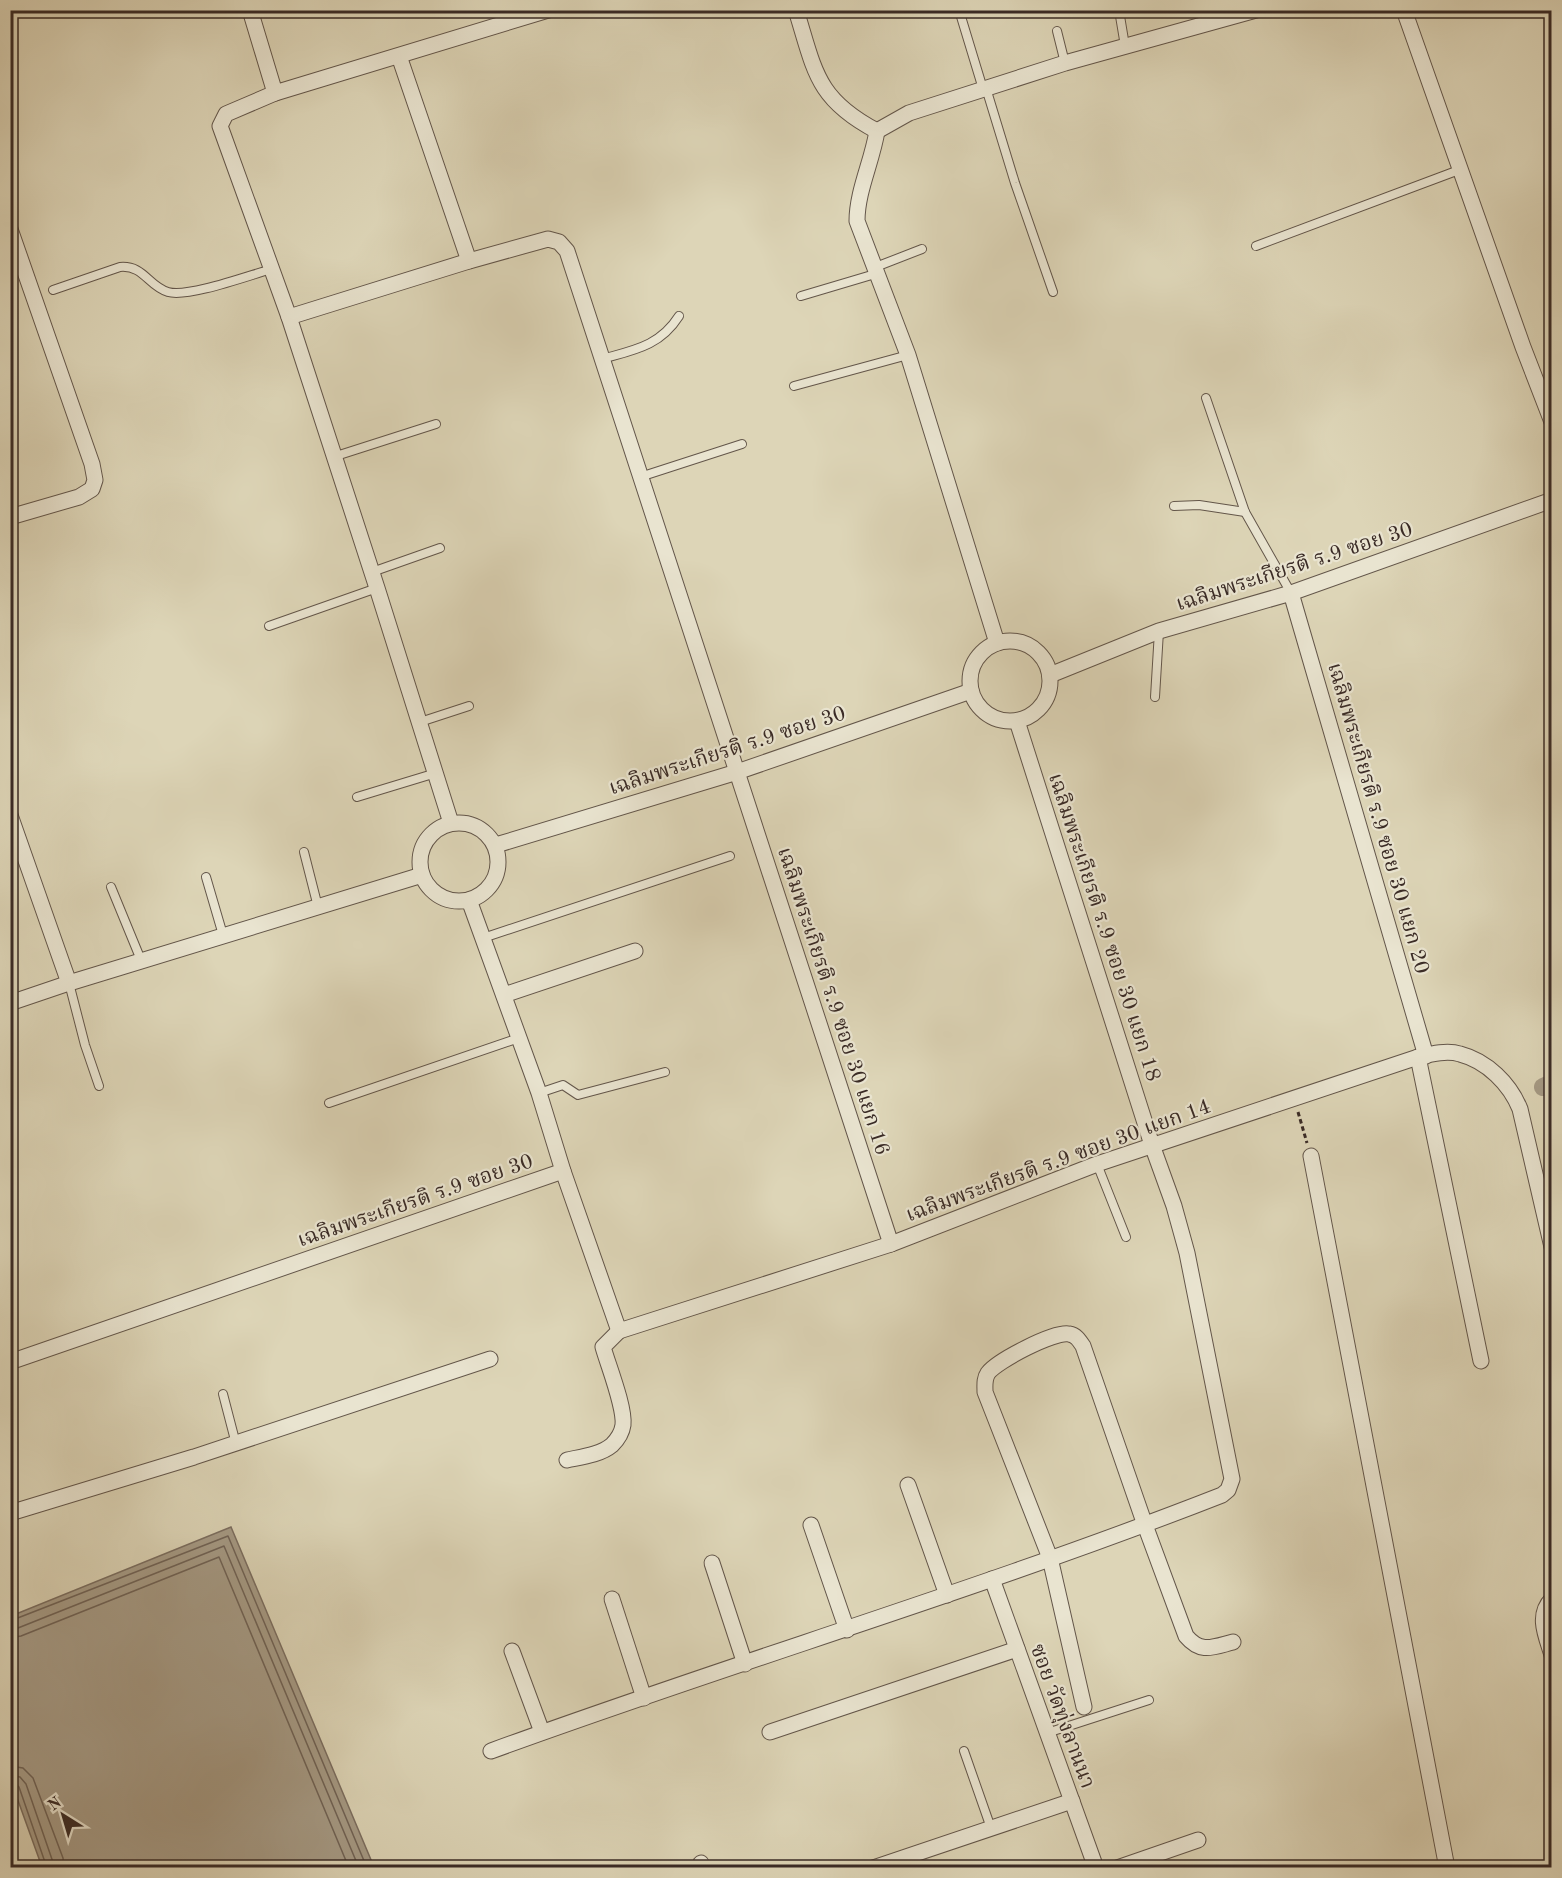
<svg xmlns="http://www.w3.org/2000/svg" width="1562" height="1878" viewBox="0 0 1562 1878" font-family="'Old Standard TT','Noto Serif Thai',serif">
<style>
.water{fill:#a69b86;stroke:#7b6e60;stroke-width:1.5}
.lines{fill:none;stroke-linecap:round;stroke-linejoin:round}
.shore{stroke:#706356;stroke-width:1.5}
.canal{stroke:#a69b86;stroke-width:18}
.lane-casing{stroke:#63564a;stroke-width:10}
.street-casing{stroke:#63564a;stroke-width:17}
.path{stroke:#3a2b26;stroke-width:3;stroke-dasharray:4.5 3;stroke-linecap:butt}
.lane{stroke:#e9e4d0;stroke-width:8}
.street{stroke:#e9e4d0;stroke-width:15}
.labels{text-anchor:middle;stroke-width:4.5;stroke-linejoin:round;paint-order:stroke}
.street-label{font-size:21px;fill:#3a2b26;stroke:#e9e4d0}
</style>
<rect width="100%" height="100%" fill="#ddd5b7"/>
<filter id="stains"><feTurbulence type="fractalNoise" baseFrequency=".00333" numOctaves="4"/><feColorMatrix values="0 0 0 0 .2 0 0 0 0 .09 0 0 0 0 .02 0 0 0 .5 -.17"/></filter>
<radialGradient id="worn" r=".72"><stop offset=".6" stop-color="#630" stop-opacity="0"/><stop offset="1" stop-color="#630" stop-opacity=".3"/></radialGradient>
<!-- water -->
<path class="water" d="M231,1527L374,1867H42L11,1781V1616Z"/>
<g class="lines">
<!-- shore -->
<g class="shore">
<path d="M10,1621L228,1536L367,1868"/>
<path d="M10,1629L18,1628L224,1546L359,1868"/>
<path d="M10,1638L21,1636L219,1557L349,1868"/>
<path d="M10,1766L23,1768L33,1778L63,1858L64,1868"/>
<path d="M10,1775L20,1777L26,1784L55,1868"/>
<path d="M10,1783H15L19,1787L47,1868"/>
</g>
<!-- canal -->
<path class="canal" d="M1543,1087L1552,1083"/>
<defs>
<g id="lane">
<path d="M959,10L983,89"/>
<path d="M1119,10L1125,46"/>
<path d="M1057,31L1065,63"/>
<path d="M986,88L1015,183L1053,292"/>
<path d="M1256,246L1459,170"/>
<path d="M873,268L922,249"/>
<path d="M53,290L120,267C144,265 148,286 168,292C188,298 250,275 272,269"/>
<path d="M801,296L875,274"/>
<path d="M602,359C634,350 660,346 679,316"/>
<path d="M794,386L908,355"/>
<path d="M1206,398L1245,512L1291,593"/>
<path d="M333,457L436,424"/>
<path d="M640,477L742,444"/>
<path d="M1174,506L1199,505L1245,512"/>
<path d="M372,572L440,548"/>
<path d="M269,626L377,588"/>
<path d="M1155,697L1159,631"/>
<path d="M420,722L469,706"/>
<path d="M357,797L436,773"/>
<path d="M304,852L318,907"/>
<path d="M206,877L223,935"/>
<path d="M111,887L141,960"/>
<path d="M483,938L730,856"/>
<path d="M69,983L85,1045L99,1086"/>
<path d="M539,1093L563,1085L578,1095L665,1072"/>
<path d="M329,1103L519,1038"/>
<path d="M1097,1164L1126,1237"/>
<path d="M223,1394L236,1444"/>
<path d="M1047,1733L1149,1700"/>
<path d="M964,1751L991,1828"/>
</g>
<g id="street">
<path d="M250,10L275,93"/>
<path d="M796,10C815,71 816,99 877,131"/>
<path d="M1404,10L1523,347L1552,422"/>
<path d="M399,56L469,261"/>
<path d="M877,131C872,162 857,191 857,221L908,355L997,643"/>
<path d="M877,131L909,113L1065,63L1256,10"/>
<path d="M10,229L92,464L95,480L92,489L79,497L10,517"/>
<path d="M289,317L469,261L548,239L559,242L567,251L891,1244"/>
<path d="M1291,593L1426,1056"/>
<circle cx="1010" cy="681" r="40"/>
<path d="M1050,675L1159,631L1291,593L1552,500"/>
<path d="M10,815L69,983L422,875"/>
<circle cx="459" cy="862" r="39"/>
<path d="M451,823L377,588L289,317L220,126L226,114L275,93L548,10"/>
<path d="M496,845L737,772L971,691"/>
<path d="M469,900L539,1093L563,1171L619,1331L891,1244L1097,1164L1418,1057C1431,1054 1447,1050 1460,1054C1487,1061 1510,1084 1520,1109L1552,1247"/>
<path d="M504,995L635,951"/>
<path d="M10,1003L69,983"/>
<path d="M1418,1057L1481,1361"/>
<path d="M1311,1156L1447,1868"/>
<path d="M10,1362L563,1171"/>
<path d="M567,1460C581,1457 600,1455 612,1445C617,1440 622,1432 623,1425C625,1407 608,1365 603,1347L619,1331"/>
<path d="M908,1485L947,1595"/>
<path d="M10,1513L194,1457L490,1359"/>
<path d="M811,1525L847,1630"/>
<path d="M712,1563L745,1664"/>
<path d="M992,1579L1096,1868"/>
<path d="M612,1599L644,1698"/>
<path d="M1552,1599C1536,1615 1546,1636 1552,1655"/>
<path d="M512,1651L542,1732"/>
<path d="M1084,1707L1050,1558L985,1392C985,1385 984,1379 988,1373C997,1361 1054,1331 1069,1334C1076,1335 1079,1340 1083,1346L1145,1525L1186,1636C1201,1654 1213,1647 1233,1642"/>
<path d="M770,1732L1017,1649"/>
<path d="M491,1751C734,1662 982,1589 1222,1495L1228,1490L1232,1479L1187,1253L1174,1206L1152,1145L1017,721"/>
<path d="M701,1863L702,1868"/>
<path d="M873,1868L1072,1801"/>
<path d="M1117,1868L1198,1840"/>
</g>
</defs>
<!-- lane casing -->
<use href="#lane" class="lane-casing"/>
<!-- street casing -->
<use href="#street" class="street-casing"/>
<!-- path -->
<path class="path" d="M1298,1112L1307,1143"/>
<!-- lane -->
<use href="#lane" class="lane"/>
<!-- street -->
<use href="#street" class="street"/>
</g>
<g class="labels">
<!-- street labels -->
<g class="street-label">
<text transform="translate(1294 566) rotate(-18)" y="7">เฉลิมพระเกียรติ ร.9 ซอย 30</text>
<text transform="translate(727 750) rotate(-18)" y="7">เฉลิมพระเกียรติ ร.9 ซอย 30</text>
<text transform="translate(1379 818) rotate(74)" y="7">เฉลิมพระเกียรติ ร.9 ซอย 30 แยก 20</text>
<text transform="translate(1105 927) rotate(72)" y="7">เฉลิมพระเกียรติ ร.9 ซอย 30 แยก 18</text>
<text transform="translate(834 1001) rotate(72)" y="7">เฉลิมพระเกียรติ ร.9 ซอย 30 แยก 16</text>
<text transform="translate(1058 1160) rotate(-20)" y="7">เฉลิมพระเกียรติ ร.9 ซอย 30 แยก 14</text>
<text transform="translate(415 1200) rotate(-19)" y="7">เฉลิมพระเกียรติ ร.9 ซอย 30</text>
<text transform="translate(1063 1716) rotate(70)" y="7">ซอย วัดทุ่งลานนา</text>
</g>
</g>
<!-- margin -->
<rect width="1562" height="1878" fill="none" stroke="#ddd5b7" stroke-width="36"/>
<rect x="12" y="12" width="1538" height="1854" fill="none" stroke="#3a2b26" stroke-width="3"/>
<rect x="18" y="18" width="1526" height="1842" fill="none" stroke="#3a2b26" stroke-width="1.5"/>
<!-- north arrow -->
<g transform="translate(63 1815) rotate(323)" stroke="#e9e4d0" stroke-width="4.5" paint-order="stroke">
<path d="M0-4.5L10 22L0 15L-10 22Z" fill="#3a2b26"/>
<text y="-9" font-size="16" font-weight="bold" text-anchor="middle" fill="#3a2b26">N</text>
</g>
<rect width="100%" height="100%" filter="url(#stains)"/>
<rect width="100%" height="100%" fill="url(#worn)"/>
</svg>
